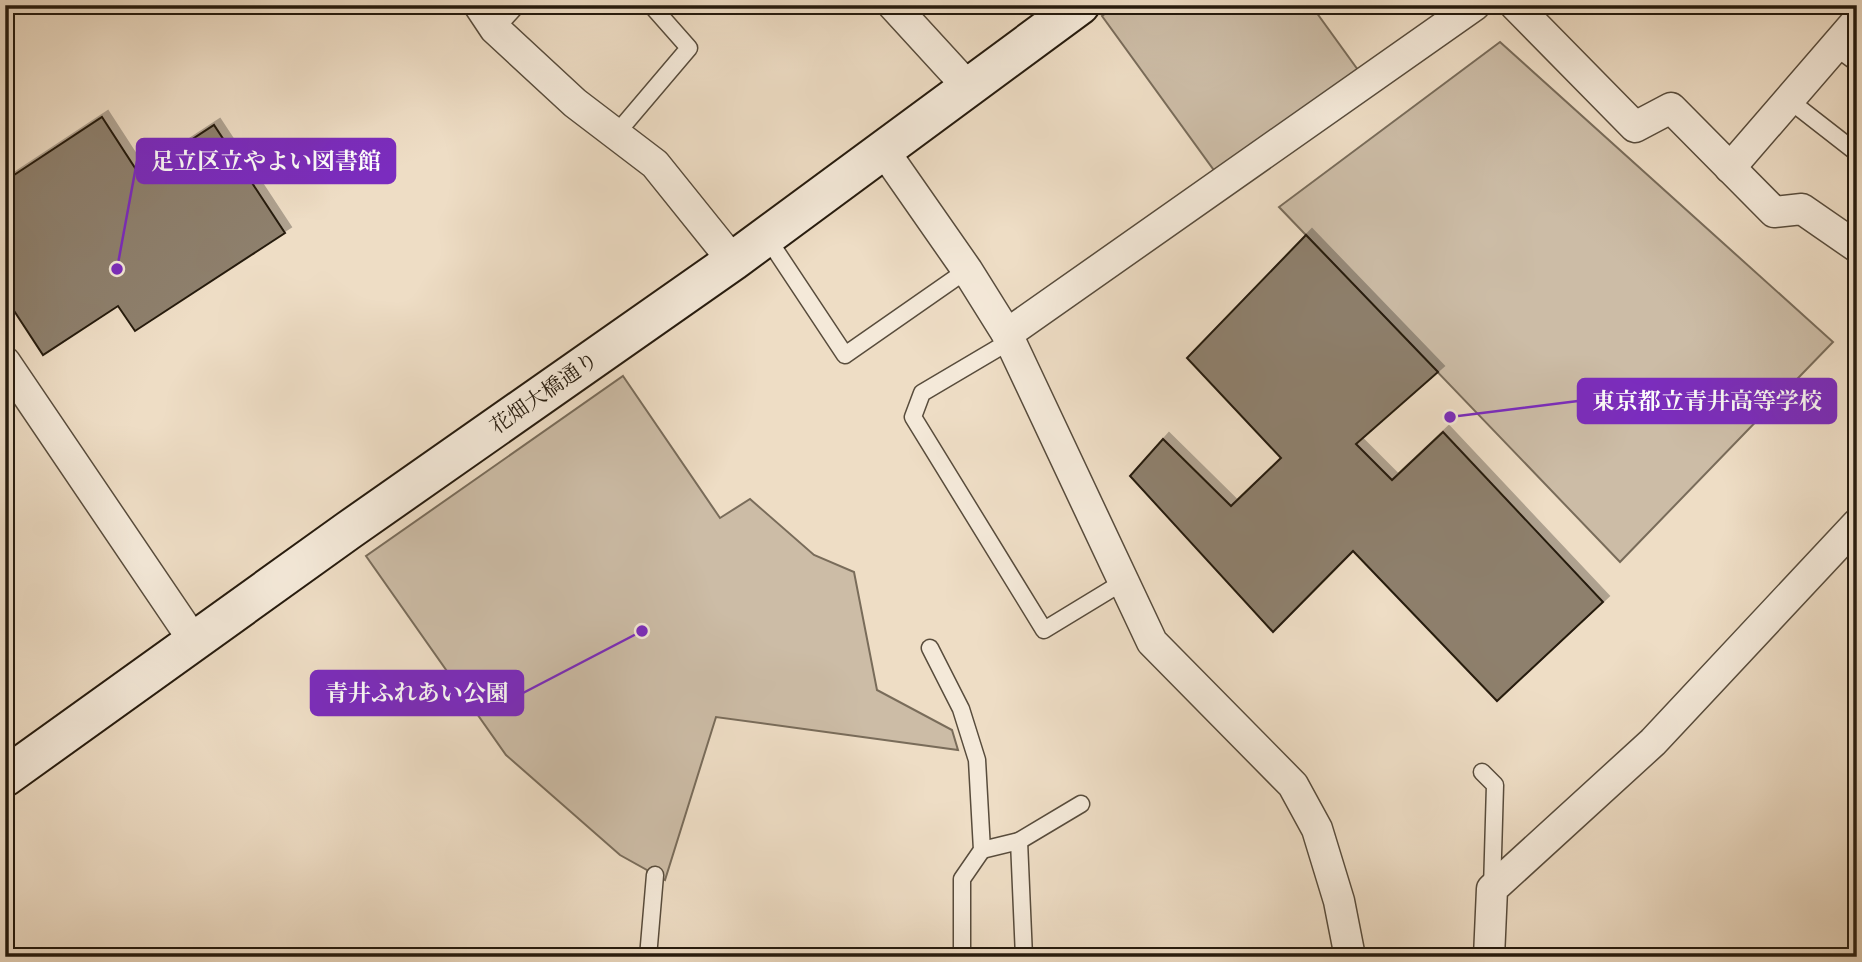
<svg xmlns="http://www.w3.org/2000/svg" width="1862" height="962" viewBox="0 0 1862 962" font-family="'Gentium Book Plus','Noto Serif JP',serif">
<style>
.green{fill:#ccbca6;stroke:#796c5a;stroke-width:2}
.building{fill:#8e806d;stroke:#261b0e;stroke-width:2;filter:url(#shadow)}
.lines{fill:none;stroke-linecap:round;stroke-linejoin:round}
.lane-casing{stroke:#584c3c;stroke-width:19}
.street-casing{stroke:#584c3c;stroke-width:33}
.secondary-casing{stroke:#261b0e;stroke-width:42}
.lane{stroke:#f4e9d9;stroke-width:16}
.street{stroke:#f4e9d9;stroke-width:30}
.secondary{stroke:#f4e9d9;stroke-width:38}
.labels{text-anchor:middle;stroke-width:5;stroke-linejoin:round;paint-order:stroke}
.street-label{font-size:21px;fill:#261b0e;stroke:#f4e9d9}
.leader{fill:none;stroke:#7b2cbf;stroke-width:2.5}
.callout-dot{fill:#7b2cbf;stroke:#f4e9d9;stroke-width:2.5}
.callout{fill:#7b2cbf;stroke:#7b2cbf;stroke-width:2.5}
.callout-label{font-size:23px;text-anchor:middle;font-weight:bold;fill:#fff}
</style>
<defs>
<filter id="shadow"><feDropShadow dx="6" dy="-6" stdDeviation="0" flood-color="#0004"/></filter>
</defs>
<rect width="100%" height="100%" fill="#eeddc5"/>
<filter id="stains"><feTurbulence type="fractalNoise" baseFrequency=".00286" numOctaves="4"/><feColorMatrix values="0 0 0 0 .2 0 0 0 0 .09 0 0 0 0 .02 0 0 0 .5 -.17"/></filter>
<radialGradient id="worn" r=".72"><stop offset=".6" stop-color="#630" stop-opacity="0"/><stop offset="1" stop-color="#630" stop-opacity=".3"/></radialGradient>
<!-- green -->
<g class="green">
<path d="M1117,5H1311L1358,70L1216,173L1102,16Z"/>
<path d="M1500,42L1833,342L1620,562L1279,207Z"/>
<path d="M623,376L720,518L750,499L814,555L854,572L877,690L952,730L958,750L716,717L665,880L620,855L506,755L366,556Z"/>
</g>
<!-- building -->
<g class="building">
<path d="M102,117L139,174L214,125L285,233L135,331L118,306L43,355L5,297V181Z"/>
<path d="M1306,235L1438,372L1356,444L1392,480L1443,432L1603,602L1497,701L1353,551L1273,632L1130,476L1163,439L1231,506L1281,458L1187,358Z"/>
</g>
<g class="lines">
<defs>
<g id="lane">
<path d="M495,29L517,5"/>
<path d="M1835,47L1857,63"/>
<path d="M1789,100L1857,153"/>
<path d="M616,134L689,48L651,5"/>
<path d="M766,236L845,355L967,270"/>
<path d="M1010,341L922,393L913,417L1044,630L1123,582"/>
<path d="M930,648L961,709L977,760L982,850L962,879V957"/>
<path d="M1482,772L1495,785L1492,889"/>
<path d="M1019,841L1024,957"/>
<path d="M982,850L1019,841L1081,804"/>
<path d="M648,957L655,875"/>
</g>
<g id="street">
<path d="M479,5L495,29L575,103L655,164L733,261"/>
<path d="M893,5L969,88"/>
<path d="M1515,5L1635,127L1671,108L1774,212L1802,209L1857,247"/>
<path d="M884,151L967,270L1007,334L1152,642L1293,785L1317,829L1339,901L1350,957"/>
<path d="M1730,168L1857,21"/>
<path d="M1007,334L1475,5"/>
<path d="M5,362L194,641"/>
<path d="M1489,957L1492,889L1653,742L1857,524"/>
</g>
<path id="secondary" d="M5,777L349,530L733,261L1080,5"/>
</defs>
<!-- lane casing -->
<use href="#lane" class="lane-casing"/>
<!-- street casing -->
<use href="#street" class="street-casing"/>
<!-- secondary casing -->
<use href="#secondary" class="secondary-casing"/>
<!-- lane -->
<use href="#lane" class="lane"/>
<!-- street -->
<use href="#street" class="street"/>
<!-- secondary -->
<use href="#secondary" class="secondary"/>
</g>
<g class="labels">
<!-- street labels -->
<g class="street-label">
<text transform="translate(544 393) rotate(-35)" y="7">花畑大橋通り</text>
</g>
</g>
<!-- callouts -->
<path class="leader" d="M117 269L137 161M1450 417L1578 401M642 631L523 693"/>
<g class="callout-dot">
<circle cx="117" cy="269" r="7"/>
<circle cx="1450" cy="417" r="7"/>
<circle cx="642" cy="631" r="7"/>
</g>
<g class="callout">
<rect x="137" y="139" width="258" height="44" rx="7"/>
<rect x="1578" y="379" width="258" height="44" rx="7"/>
<rect x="311" y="671" width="212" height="44" rx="7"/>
</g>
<g class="callout-label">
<text x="266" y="169">足立区立やよい図書館</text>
<text x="1707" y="409">東京都立青井高等学校</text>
<text x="417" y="701">青井ふれあい公園</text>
</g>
<!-- margin -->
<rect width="1862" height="962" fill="none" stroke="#eeddc5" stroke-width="28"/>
<rect x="7" y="7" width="1848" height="948" fill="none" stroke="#261b0e" stroke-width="3.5"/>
<rect x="14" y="14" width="1834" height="934" fill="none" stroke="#261b0e" stroke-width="2"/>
<rect width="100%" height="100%" filter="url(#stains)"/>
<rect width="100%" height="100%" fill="url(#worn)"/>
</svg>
